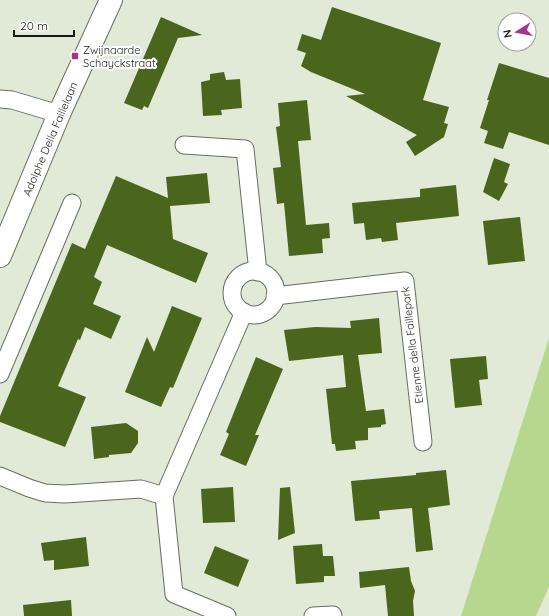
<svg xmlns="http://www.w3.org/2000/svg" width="549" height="616" viewBox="0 0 549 616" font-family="Quicksand,sans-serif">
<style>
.green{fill:#b8d78e}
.building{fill:#4a651c}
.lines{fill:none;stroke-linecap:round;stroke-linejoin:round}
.minor-casing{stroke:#666d5e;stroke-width:19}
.secondary-casing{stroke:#666d5e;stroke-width:24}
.minor{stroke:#fff;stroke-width:17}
.secondary{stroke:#fff;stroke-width:22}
.poi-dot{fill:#a7348f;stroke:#fff;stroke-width:1.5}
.labels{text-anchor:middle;stroke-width:4;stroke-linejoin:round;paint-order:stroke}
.poi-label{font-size:11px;fill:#181b15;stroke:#fff;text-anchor:start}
.street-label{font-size:11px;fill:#181b15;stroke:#fff}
</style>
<rect width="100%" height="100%" fill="#e1e9d7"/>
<!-- green -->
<path class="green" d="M549,338V587L536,616H461Z"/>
<!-- building -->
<g class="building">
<path d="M332,7L441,43L423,100L449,107L444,123L448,124L444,137L415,156L406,142L417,135L346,96L365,94L311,72L301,66L306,53L297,50L302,34L321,40Z"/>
<path d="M161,17L202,35L178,38L148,108L144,106L142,110L124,103Z"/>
<path d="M499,63L549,78V145L509,132L503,149L484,143L488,131L480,128L489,100H487Z"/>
<path d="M224,72L226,80L240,79L242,108L221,110L222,115L203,116L201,82L210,80V74Z"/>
<path d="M307,100L311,140L298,141L306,225L329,223L330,238L322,239L323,253L289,256L284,203L277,204L273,168L281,167L276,127L280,126L278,103Z"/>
<path d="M494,158L510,164L504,182L508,184L499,201L483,192Z"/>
<path d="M207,173L210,203L170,206L173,239L208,253L196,283L107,245L94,277L102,282L93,304L121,316L111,339L85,327L80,340L78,339L58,386L86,397L65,447L0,422V416L72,243L85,249L116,176L168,198L166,177Z"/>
<path d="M456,185L459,216L396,223L398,240L382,242L381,238L366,240L364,223L354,224L352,203L420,197V189Z"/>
<path d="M520,217L525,261L488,265L483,221Z"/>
<path d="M172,306L202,318L173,388L170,387L161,407L125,392L147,337L154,352Z"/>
<path d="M379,318L382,353L358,355L366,411L384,409L386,424L381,425V427L368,428V440L355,441L356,449L336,451L335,444H332L326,389L346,387L343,355L289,361L284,330L315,327L351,328L350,321Z"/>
<path d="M486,356L488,379L479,380L482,405L455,408L450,359Z"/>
<path d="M256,357L283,369L255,435H259L246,466L220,455L229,434L226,432Z"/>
<path d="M126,423L138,431V443L131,453L109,455V457L94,459L91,427Z"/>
<path d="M446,470L450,505L428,508L433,550L416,552L412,508L379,511L380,519L355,521L351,481L416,475V473Z"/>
<path d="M233,487L235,522L203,523L201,489Z"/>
<path d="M290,487L295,533L278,540L280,488Z"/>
<path d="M86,537L89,566L54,570V560L44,561L41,543Z"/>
<path d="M322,544L323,556H333L335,576H324V582L296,584L293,546Z"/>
<path d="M215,546L249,560L238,587L204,573Z"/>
<path d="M409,567L411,581L415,591L413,601L414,616H388L385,585L360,588L359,572Z"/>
<path d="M71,600L72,616H24L23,605Z"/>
</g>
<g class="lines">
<defs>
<g id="minor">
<path d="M0,99L12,100L59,114"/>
<path d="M184,145L245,149L258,272"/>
<circle cx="254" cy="293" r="22"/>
<path d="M275,296L405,281L423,442"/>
<path d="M0,374L72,203"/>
<path d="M0,476L29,488L45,493L65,494L141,489L164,496"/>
<path d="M227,616L174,594L164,496L244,312"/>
<path d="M313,616L333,615V616"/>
</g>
<path id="secondary" d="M0,256L59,114L111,0"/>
</defs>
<!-- minor casing -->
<use href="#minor" class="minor-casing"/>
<!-- secondary casing -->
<use href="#secondary" class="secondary-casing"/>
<!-- minor -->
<use href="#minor" class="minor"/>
<!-- secondary -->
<use href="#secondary" class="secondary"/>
</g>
<!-- markers -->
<rect class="poi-dot" x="71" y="52" width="8" height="8" rx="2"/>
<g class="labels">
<!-- poi labels -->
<g class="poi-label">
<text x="83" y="54">Zwijnaarde<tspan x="83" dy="13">Schayckstraat</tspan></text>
</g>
<!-- street labels -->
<g class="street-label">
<text transform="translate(50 139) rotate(-67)" y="4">Adolphe Della Faillelaan</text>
<text transform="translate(412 345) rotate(-97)" y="4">Etienne della Faillepark</text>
</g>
</g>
<!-- north arrow -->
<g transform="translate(517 32) rotate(259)"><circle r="19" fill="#ffffff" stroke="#a3a4a1"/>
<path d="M0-3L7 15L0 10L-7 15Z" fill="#a7348f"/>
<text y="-6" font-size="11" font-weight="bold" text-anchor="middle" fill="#181b15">N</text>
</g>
<!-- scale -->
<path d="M14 30v6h60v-6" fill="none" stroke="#181b15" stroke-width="2"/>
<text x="20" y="30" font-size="12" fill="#181b15" stroke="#ffffff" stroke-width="3" paint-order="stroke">20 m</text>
</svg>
